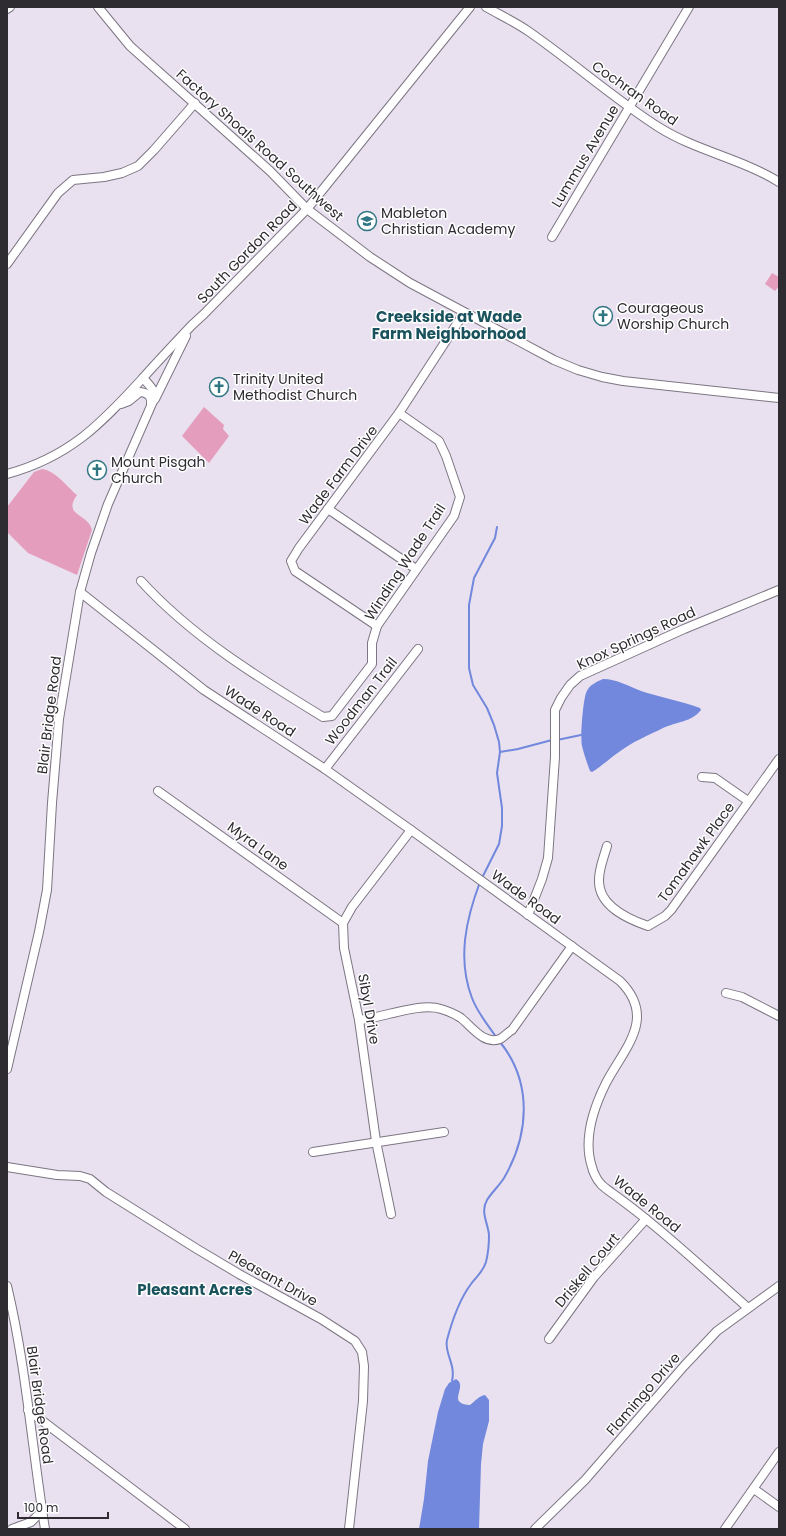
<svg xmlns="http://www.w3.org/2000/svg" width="786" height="1536" viewBox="0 0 786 1536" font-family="Poppins,sans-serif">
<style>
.green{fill:#e59dbd}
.water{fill:#7288dd}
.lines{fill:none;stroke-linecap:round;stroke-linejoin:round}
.stream{stroke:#7288dd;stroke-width:2}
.minor-casing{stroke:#7d7582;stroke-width:10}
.minor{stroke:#fff;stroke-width:8}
.labels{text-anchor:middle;stroke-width:3;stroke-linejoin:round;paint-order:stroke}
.street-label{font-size:14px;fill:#2f2c31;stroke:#fff}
.poi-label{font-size:14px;fill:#2f2c31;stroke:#fff;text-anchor:start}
.neighbourhood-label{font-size:15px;font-weight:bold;fill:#1a535d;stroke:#fff}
</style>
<rect width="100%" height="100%" fill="#e9e1ef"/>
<!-- green -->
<g class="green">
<path d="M772,273L779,277V286L775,291L765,284Z"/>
<path d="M204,407L224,425L223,429L229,436L209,463L182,436Z"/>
<path d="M42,469C56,471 67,487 77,495C62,516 88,513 92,530L77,575L28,553L7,532V507L34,472Z"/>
</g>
<!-- water -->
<g class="water">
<path d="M603,679C617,679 628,686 641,691C660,697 681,701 700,708L701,710C692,722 676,722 663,728C649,735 632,742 619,752C610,758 602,766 592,772L590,771C587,763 584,754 582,746C580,737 583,702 586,693C589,685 596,682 603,679Z"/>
<path d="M456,1379C469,1386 445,1404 470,1405C475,1401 479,1396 485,1395L489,1400V1421L483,1444L481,1464L479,1529H419L424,1499L428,1461L438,1412L445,1389L449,1383Z"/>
</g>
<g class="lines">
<!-- stream -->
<g class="stream">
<path d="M557,740L581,735"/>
<path d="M500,752L518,749L552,740"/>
<path d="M482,878L499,844L502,826V808L497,773L500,752L499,742L494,725L487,708L473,685L469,668V605L474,578L495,538L497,527"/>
<path d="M480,882C466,919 457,959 472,998C477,1012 488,1025 496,1037"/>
<path d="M452,1381C456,1364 444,1353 447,1340C452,1321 459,1300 471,1284C476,1277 483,1272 486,1262C488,1254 489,1244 489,1235C488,1223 480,1212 487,1200C492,1192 499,1186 504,1178C529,1135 533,1083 500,1042"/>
</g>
<defs>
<g id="minor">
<path d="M98,7L130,46L270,171L307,209L370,257L410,283L554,360L578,370L602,377L623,381L779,398"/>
<path d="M486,7C500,15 515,22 528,31C573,62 614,99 660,128C697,151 742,159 779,182"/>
<path d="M7,9L10,7"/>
<path d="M552,237L689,7"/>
<path d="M7,264L58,193L73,180L104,177L122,173L138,166L154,150L195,103"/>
<path d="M155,399L186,336"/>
<path d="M121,404L129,401L140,392C148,393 152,396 151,404"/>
<path d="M7,474C69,457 100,425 142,379C158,361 175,343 192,325L204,314L307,209L470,7"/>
<path d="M328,509L416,569"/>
<path d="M141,581C192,637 259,678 323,717L332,716L372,664V643L377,626L454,516L460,497L446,456L439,441L399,413"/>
<path d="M80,592L204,690L325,769L411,830L620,981C657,1018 625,1047 606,1083C594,1107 583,1140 592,1167C593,1172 597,1180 600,1183C603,1187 608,1190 612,1193C623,1201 635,1210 646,1219C681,1247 714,1278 748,1308"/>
<path d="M377,626L295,571L291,561L299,548L399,413L464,313"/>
<path d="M325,769L418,649"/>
<path d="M702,777L715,778L748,801"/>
<path d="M158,791L343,923"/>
<path d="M607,846C604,857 599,868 599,880C598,906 628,919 648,926L665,916L671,910L779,759"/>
<path d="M528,915L542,879L548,858L555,757V710L561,698L570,685L580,676L684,629L779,590"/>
<path d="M726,993L742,997L779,1016"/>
<path d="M359,1020C382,1018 420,1002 441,1009C448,1011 455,1014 461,1018C472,1027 484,1045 500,1039C504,1037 508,1032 512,1030L572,946"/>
<path d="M7,1069L39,932L47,890L52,803L59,719L80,592L91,553L108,504L154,399C156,390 148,384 143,378"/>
<path d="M313,1152L444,1132"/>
<path d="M7,1167L57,1175L80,1176L90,1179L106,1192L197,1249L239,1274L321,1319L355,1341L362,1352L364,1366L363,1401L349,1529"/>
<path d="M391,1214L376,1141L359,1020L344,948L343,923L352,907L411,830"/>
<path d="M7,1286C26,1365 32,1448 45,1529"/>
<path d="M549,1339L594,1277L646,1219"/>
<path d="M28,1410L185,1529"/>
<path d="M754,1489L779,1507"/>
<path d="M12,1529L31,1522L42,1511"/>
<path d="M535,1529L585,1480L684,1366L717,1331L779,1286"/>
<path d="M725,1529L779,1452"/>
</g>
</defs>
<!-- minor casing -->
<use href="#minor" class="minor-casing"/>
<!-- minor -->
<use href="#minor" class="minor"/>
</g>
<!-- icons -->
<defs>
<symbol id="school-ring" viewBox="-11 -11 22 22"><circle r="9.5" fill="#fff" stroke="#307683" stroke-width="1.5"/><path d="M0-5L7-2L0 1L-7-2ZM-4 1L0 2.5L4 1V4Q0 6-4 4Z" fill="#307683"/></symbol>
<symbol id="church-ring" viewBox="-11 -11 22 22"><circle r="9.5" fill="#fff" stroke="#307683" stroke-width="1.5"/><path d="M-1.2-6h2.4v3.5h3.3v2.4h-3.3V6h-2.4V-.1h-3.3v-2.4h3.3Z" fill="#307683"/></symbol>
</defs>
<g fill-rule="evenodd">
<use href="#school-ring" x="356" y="210" width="22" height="22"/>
<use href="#church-ring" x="592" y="305" width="22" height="22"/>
<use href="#church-ring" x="208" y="376" width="22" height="22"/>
<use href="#church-ring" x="86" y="459" width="22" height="22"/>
</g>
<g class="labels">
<!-- street labels -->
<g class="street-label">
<text transform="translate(635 93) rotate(35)" y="5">Cochran Road</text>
<text transform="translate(260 145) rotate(42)" y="5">Factory Shoals Road Southwest</text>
<text transform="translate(585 156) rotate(-59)" y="5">Lummus Avenue</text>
<text transform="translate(247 252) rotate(-46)" y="5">South Gordon Road</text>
<text transform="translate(338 475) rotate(-53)" y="5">Wade Farm Drive</text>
<text transform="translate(405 562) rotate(-57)" y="5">Winding Wade Trail</text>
<text transform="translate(636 638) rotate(-25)" y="5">Knox Springs Road</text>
<text transform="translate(361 701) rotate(-52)" y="5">Woodman Trail</text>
<text transform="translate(260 711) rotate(33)" y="5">Wade Road</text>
<text transform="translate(49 715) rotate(-83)" y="5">Blair Bridge Road</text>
<text transform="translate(258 846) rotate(36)" y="5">Myra Lane</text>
<text transform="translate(696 852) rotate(-54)" y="5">Tomahawk Place</text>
<text transform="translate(526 897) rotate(36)" y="5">Wade Road</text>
<text transform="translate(369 1009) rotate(80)" y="5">Sibyl Drive</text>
<text transform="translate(647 1204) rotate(39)" y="5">Wade Road</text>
<text transform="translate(587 1270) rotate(-50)" y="5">Driskell Court</text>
<text transform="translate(273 1278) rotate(29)" y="5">Pleasant Drive</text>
<text transform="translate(643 1394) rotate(-49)" y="5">Flamingo Drive</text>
<text transform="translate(40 1405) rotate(82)" y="5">Blair Bridge Road</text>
</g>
<!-- poi labels -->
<g class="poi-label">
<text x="381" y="218">Mableton<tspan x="381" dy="16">Christian Academy</tspan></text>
<text x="617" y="313">Courageous<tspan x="617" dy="16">Worship Church</tspan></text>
<text x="233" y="384">Trinity United<tspan x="233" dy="16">Methodist Church</tspan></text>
<text x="111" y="467">Mount Pisgah<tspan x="111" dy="16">Church</tspan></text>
</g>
<!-- neighbourhood labels -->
<g class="neighbourhood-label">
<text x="449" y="322">Creekside at Wade<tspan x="449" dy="17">Farm Neighborhood</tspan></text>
<text x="195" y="1295">Pleasant Acres</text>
</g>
</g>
<!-- border -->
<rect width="786" height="1536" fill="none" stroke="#2f2c31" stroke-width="16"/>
<!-- scale -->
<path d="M18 1512v6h90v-6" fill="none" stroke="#2f2c31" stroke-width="2"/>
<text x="24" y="1512" font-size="12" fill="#2f2c31" stroke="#ffffff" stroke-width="3" paint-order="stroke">100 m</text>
</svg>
